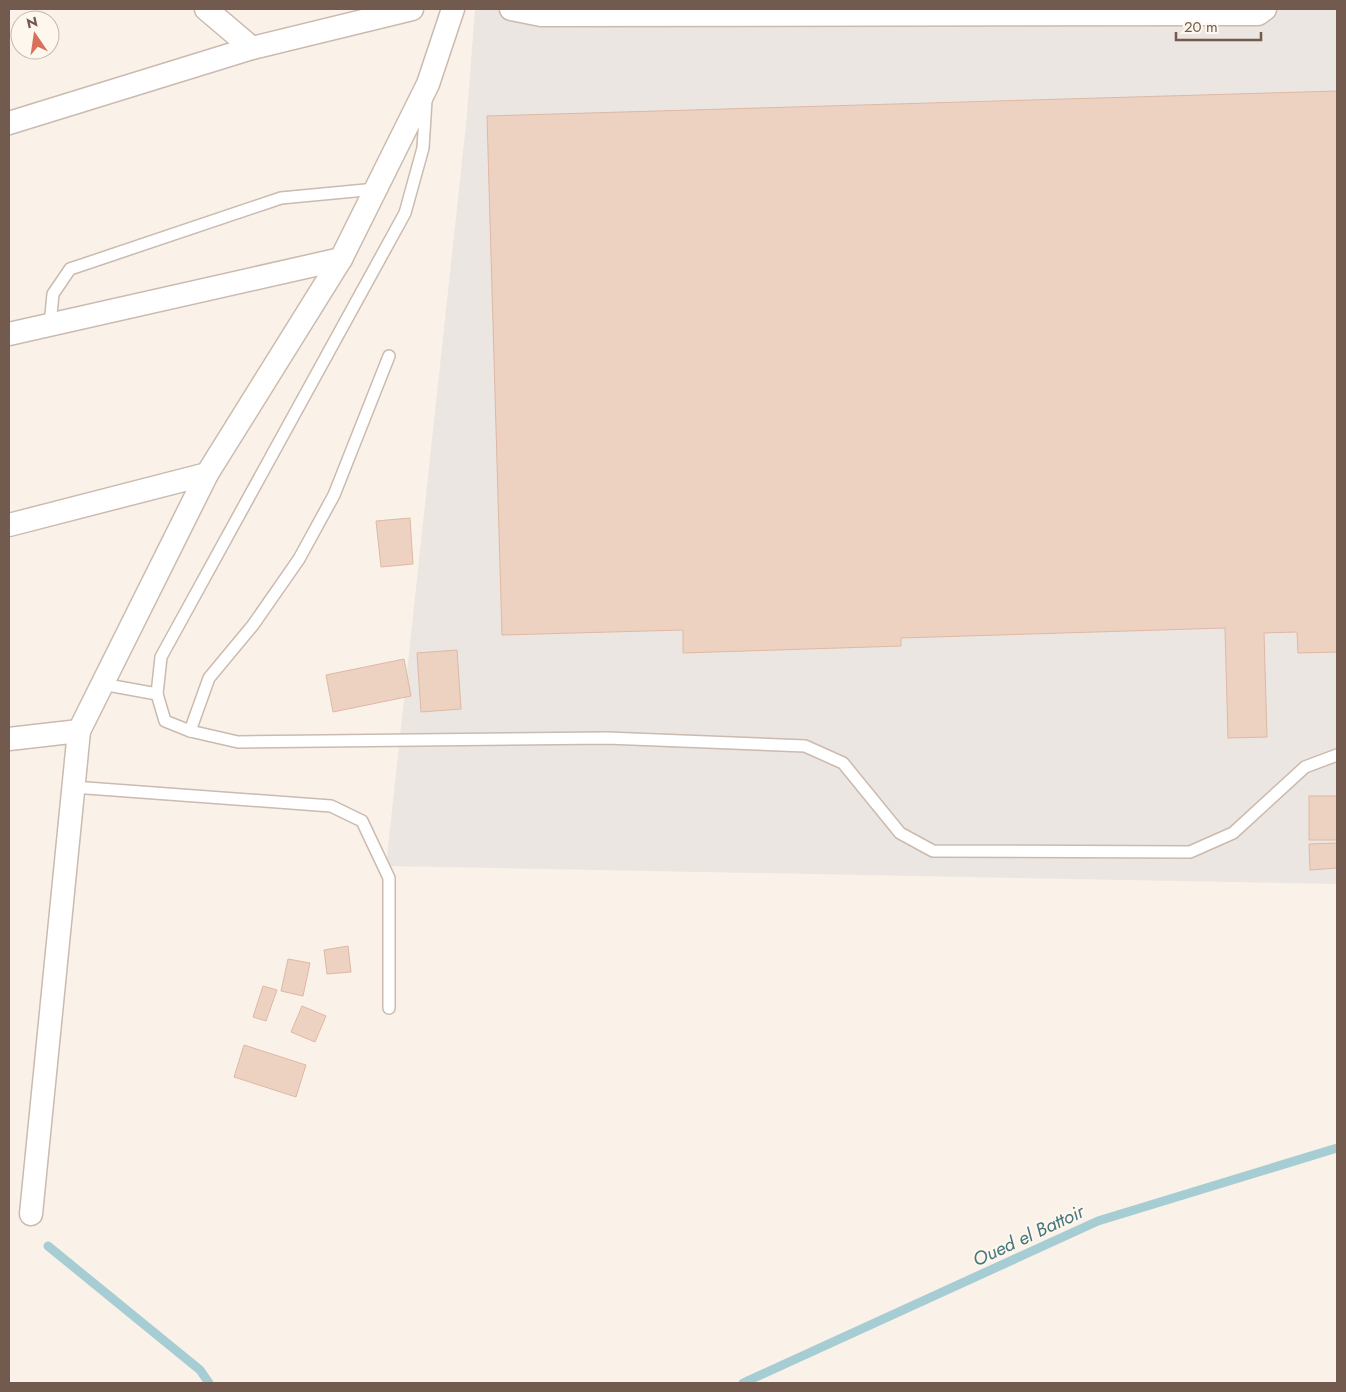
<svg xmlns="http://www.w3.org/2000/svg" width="1346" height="1392" viewBox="0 0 1346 1392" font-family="Jost,sans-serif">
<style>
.industrial{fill:#ebe6e1}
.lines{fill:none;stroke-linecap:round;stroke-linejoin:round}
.stream{stroke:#a6cdd3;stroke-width:9}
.building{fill:#edd2c2;stroke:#deb8a4}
.lane-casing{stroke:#cbbaaf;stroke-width:14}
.street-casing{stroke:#cbbaaf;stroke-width:25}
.lane{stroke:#fff;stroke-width:11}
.street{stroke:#fff;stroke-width:22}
.labels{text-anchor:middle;stroke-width:4;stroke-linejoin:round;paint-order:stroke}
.water-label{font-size:19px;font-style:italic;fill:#47757c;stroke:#fdf7ee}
</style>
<rect width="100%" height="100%" fill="#faf2e8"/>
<!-- industrial -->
<path class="industrial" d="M475,9H1337V884L386,866L467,115Z"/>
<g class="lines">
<!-- stream -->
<g class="stream">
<path d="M48,1246L200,1370L209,1383"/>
<path d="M743,1383L1098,1221L1337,1148"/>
</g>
</g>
<!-- building -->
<g class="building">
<path d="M1337,91V652L1298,653L1297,632L1264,633L1267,737L1228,738L1225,628L901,638V646L683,653V630L502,635L487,116Z"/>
<path d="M410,518L413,564L381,567L376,521Z"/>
<path d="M457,650L461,709L421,712L417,653Z"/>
<path d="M404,659L411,696L333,712L326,675Z"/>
<rect x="1309" y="796" width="28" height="44"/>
<path d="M1337,843V868L1310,870L1309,844Z"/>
<path d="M348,946L351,972L327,974L324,950Z"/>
<path d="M288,959L310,963L303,996L281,991Z"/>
<path d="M263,986L277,990L266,1021L253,1017Z"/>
<path d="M302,1006L326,1016L315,1042L291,1032Z"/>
<path d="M244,1045L306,1065L296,1097L234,1077Z"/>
</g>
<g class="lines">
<defs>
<g id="lane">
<path d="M426,100L423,148L405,213L161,657L157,694L165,721L190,731L238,742L607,738L805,746L843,763L900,833L933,851L1190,852L1233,833L1305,767L1337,755"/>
<path d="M50,325L53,294L70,269L281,198L376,189"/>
<path d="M102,684L157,694"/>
<path d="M190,731L209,678L253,625L299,559L334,495L389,356"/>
<path d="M73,787L331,806L362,821L389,878V1008"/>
</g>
<g id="street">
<path d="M206,9L252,48"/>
<path d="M511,9L541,15L1258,14L1265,9"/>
<path d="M9,123L252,48L412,9"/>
<path d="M9,334L341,259"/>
<path d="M9,525L207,474"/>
<path d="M9,739L79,731"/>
<path d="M31,1214L79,731L207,474L341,259L428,84L453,9"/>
</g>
</defs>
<!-- lane casing -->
<use href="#lane" class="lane-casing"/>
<!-- street casing -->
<use href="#street" class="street-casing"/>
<!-- lane -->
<use href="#lane" class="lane"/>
<!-- street -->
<use href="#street" class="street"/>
</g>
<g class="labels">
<!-- water labels -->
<g class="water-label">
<text transform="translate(1028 1235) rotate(-25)" y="7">Oued el Battoir</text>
</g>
</g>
<!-- border -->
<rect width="1346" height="1392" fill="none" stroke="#725a4f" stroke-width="20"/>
<!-- north arrow -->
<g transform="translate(35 35) rotate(347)"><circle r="24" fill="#fdf7ee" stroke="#c5b8ae"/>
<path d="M0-4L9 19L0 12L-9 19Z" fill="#d7715a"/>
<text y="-8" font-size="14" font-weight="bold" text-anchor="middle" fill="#725a4f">N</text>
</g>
<!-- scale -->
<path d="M1176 32v8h85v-8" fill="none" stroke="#725a4f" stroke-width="2.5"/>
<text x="1184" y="32" font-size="15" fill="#725a4f" stroke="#fdf7ee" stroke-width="4" paint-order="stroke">20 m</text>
</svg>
